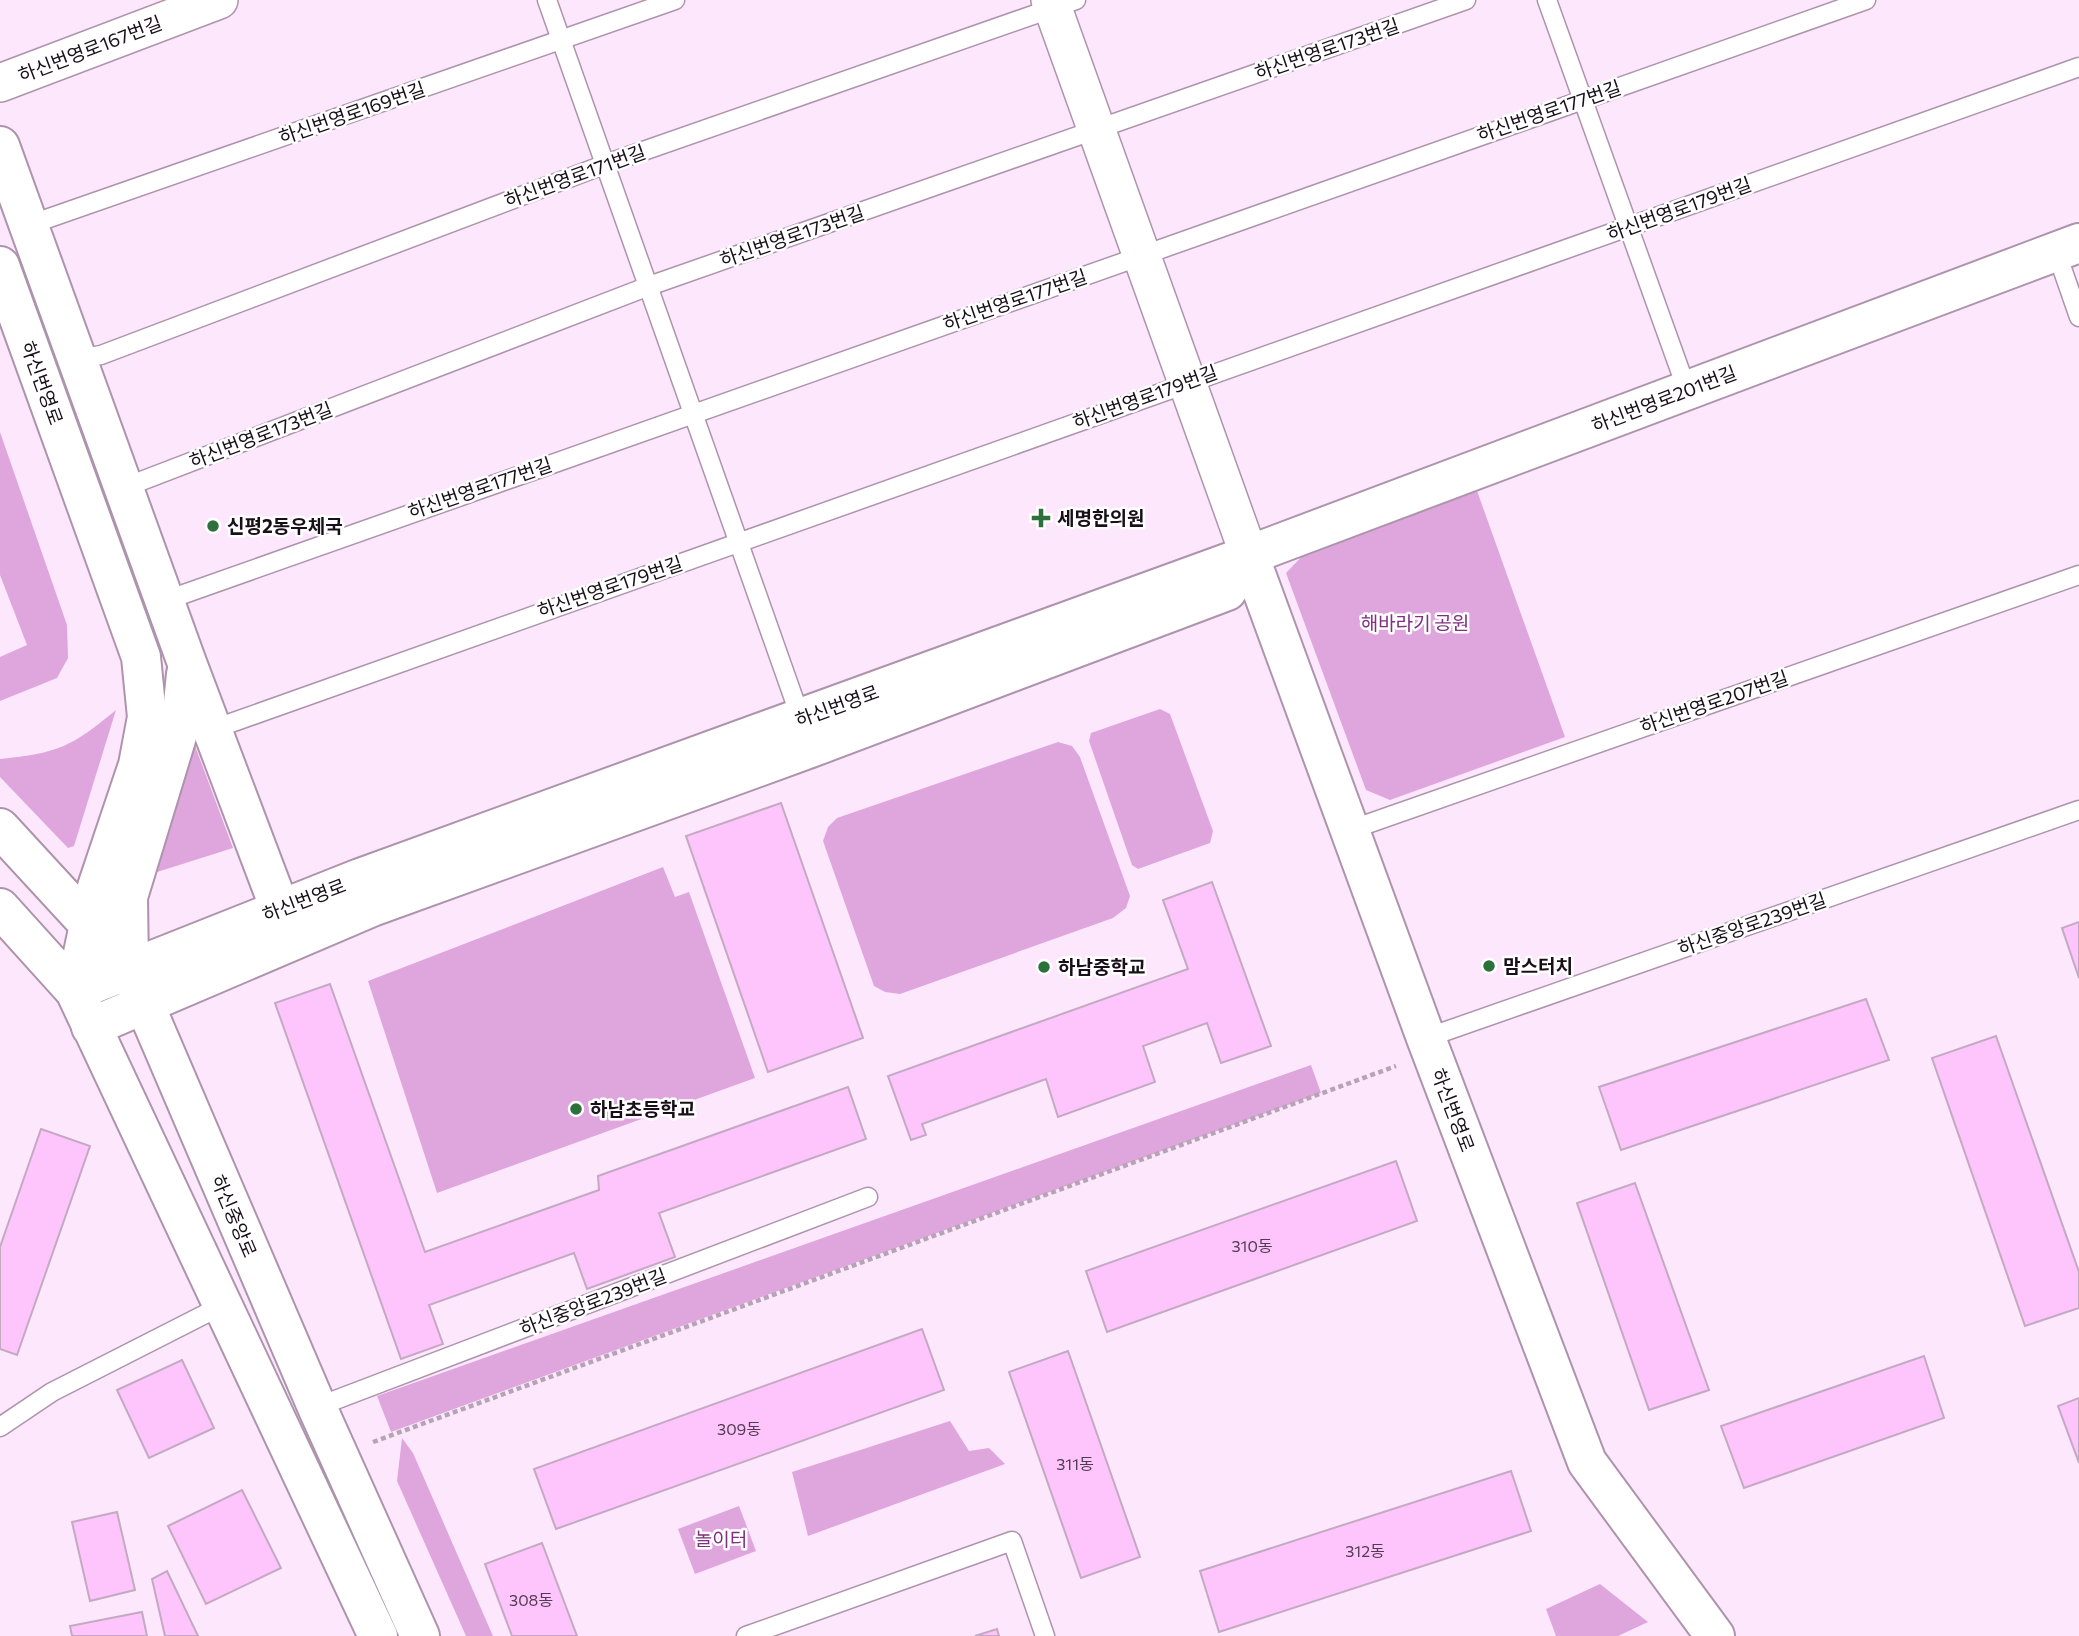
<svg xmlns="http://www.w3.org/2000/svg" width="2079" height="1636" viewBox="0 0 2079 1636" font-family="Commissioner,'Noto Sans KR',sans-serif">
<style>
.green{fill:#dfa6dd}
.building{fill:#fec4fc;stroke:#c4a9c2;stroke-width:2}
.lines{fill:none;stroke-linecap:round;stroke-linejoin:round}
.service-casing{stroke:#ad94ac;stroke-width:21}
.minor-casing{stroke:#ad94ac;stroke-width:40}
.tertiary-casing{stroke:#ad94ac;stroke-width:42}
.path{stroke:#b6a4b5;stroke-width:4.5;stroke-dasharray:5 3.5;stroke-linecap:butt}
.service{stroke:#fff;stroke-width:18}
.minor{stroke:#fff;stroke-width:37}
.tertiary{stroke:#fff;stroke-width:38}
.poi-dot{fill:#2d703b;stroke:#fff;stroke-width:2.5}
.labels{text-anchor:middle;stroke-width:5;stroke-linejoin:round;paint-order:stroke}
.number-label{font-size:16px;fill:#523c51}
.street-label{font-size:19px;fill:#180f18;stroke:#fff}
.poi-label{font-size:19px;font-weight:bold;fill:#180f18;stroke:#fff;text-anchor:start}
.park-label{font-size:19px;fill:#802f81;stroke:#fff}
</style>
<rect width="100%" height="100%" fill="#fde7fc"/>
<!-- green -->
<g class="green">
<path d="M0,432L67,625L68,658L57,678L0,701V657L27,645L0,575Z"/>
<path d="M1476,488L1565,737L1390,800L1366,790L1286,573L1308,550Z"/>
<path d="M1160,709L1170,714L1213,831L1210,843L1138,869L1132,865L1089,741L1091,733Z"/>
<path d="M116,710L74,846L68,848L0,777V759C59,753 71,747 116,710Z"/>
<path d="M1058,742L1072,746L1080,757L1130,896L1126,908L1113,918L900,994L885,992L874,986L823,841L828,827L837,818Z"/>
<path d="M194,743L233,848L154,873Z"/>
<path d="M663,867L675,897L689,892L755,1078L437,1193L368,981Z"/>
<path d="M1311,1065L1321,1093L391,1432L377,1396Z"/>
<path d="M950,1421L969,1451L989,1448L1005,1464L808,1536L792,1472Z"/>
<path d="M402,1438L413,1453L493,1636H466L397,1481Z"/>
<path d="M739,1506L756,1551L695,1574L678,1529Z"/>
<path d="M1600,1584L1648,1622L1618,1636H1556L1546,1609Z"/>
</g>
<!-- building -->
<g class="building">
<path d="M781,803L863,1038L768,1072L686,836Z"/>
<path d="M1212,882L1271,1046L1221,1063L1207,1023L1143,1046L1155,1082L1058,1117L1046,1079L922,1124L926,1135L911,1140L888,1076L1188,969L1163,900Z"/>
<path d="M2079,922V978L2062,928Z"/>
<path d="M330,984L425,1252L599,1190L598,1176L848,1087L866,1139L659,1213L675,1257L587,1289L574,1253L429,1305L443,1344L401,1359L275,1003Z"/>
<path d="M1866,999L1889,1060L1621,1150L1599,1087Z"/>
<path d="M1996,1036L2079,1272V1308L2025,1326L1932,1058Z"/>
<path d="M41,1129L90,1146L17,1355L0,1349V1247Z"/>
<path d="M1396,1161L1417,1221L1107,1332L1086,1271Z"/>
<path d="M1635,1183L1709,1390L1649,1410L1577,1203Z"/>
<path d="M922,1329L944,1390L556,1529L534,1469Z"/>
<path d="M1068,1351L1140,1557L1081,1578L1009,1372Z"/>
<path d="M1924,1356L1944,1418L1744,1488L1721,1426Z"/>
<path d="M182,1360L214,1428L149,1458L117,1390Z"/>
<path d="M2079,1398V1463L2058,1406Z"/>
<path d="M1511,1471L1531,1531L1219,1632L1200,1571Z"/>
<path d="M242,1490L281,1568L206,1604L168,1526Z"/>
<path d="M117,1512L135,1590L90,1601L72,1522Z"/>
<path d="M542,1543L577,1636H512L485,1564Z"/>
<path d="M167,1571L198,1636H165L152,1579Z"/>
<path d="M142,1612L147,1636H72L70,1626Z"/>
<path d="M997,1629L999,1636H975Z"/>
</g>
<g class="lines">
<defs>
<g id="service">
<path d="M547,0L801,719"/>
<path d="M1547,0L1687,390"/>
<path d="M29,225L675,0"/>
<path d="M2056,251L2079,317"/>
<path d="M77,359L101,355L606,164L1076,0"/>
<path d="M123,488L649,286L1466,0"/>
<path d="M164,601L1866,0"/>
<path d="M211,730L2079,67"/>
<path d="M1350,830L2079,575"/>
<path d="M1426,1038L2079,810"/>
<path d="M317,1407L868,1197"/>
<path d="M0,1427L52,1392L225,1304"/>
<path d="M746,1636L1012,1541L1045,1636"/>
</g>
<g id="minor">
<path d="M1050,0L1249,555"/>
<path d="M0,83L219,0"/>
</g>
<g id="tertiary">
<path d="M0,146L187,663L280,909"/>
<path d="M0,266L141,657L147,717L138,765L97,887L75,991"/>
<path d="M1249,555L1426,1038L1587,1462L1715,1636"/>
<path d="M0,828L129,968L317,1407L420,1636"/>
<path d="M0,908L75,991L378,1636"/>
<path d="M129,968L128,897L181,723L186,674"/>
<path d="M75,991L360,878L1249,555L2079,243"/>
<path d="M91,1027L372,907L808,749L1227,591L1232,583"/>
</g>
</defs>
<!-- service casing -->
<use href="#service" class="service-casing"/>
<!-- minor casing -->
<use href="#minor" class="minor-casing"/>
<!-- tertiary casing -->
<use href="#tertiary" class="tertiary-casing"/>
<!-- path -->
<path class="path" d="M373,1442L1396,1066"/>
<!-- service -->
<use href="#service" class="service"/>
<!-- minor -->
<use href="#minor" class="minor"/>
<!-- tertiary -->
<use href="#tertiary" class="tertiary"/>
</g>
<!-- markers -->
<g class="poi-dot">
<path d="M1037.5 507.5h7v7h7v7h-7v7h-7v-7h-7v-7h7z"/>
<circle cx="213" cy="526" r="7"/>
<circle cx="1489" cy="966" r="7"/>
<circle cx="1044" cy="967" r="7"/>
<circle cx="576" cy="1109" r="7"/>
</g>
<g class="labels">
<!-- number labels -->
<g class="number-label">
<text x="1252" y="1252">310동</text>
<text x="739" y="1435">309동</text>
<text x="1075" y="1470">311동</text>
<text x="1365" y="1557">312동</text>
<text x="531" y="1606">308동</text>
</g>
<!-- street labels -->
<g class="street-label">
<text transform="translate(90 49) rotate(-21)" y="7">하신번영로167번길</text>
<text transform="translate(1327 49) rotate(-19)" y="7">하신번영로173번길</text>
<text transform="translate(1549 111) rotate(-19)" y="7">하신번영로177번길</text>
<text transform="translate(352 113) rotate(-19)" y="7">하신번영로169번길</text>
<text transform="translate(575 176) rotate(-20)" y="7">하신번영로171번길</text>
<text transform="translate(1679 209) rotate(-20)" y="7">하신번영로179번길</text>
<text transform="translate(792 236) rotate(-19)" y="7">하신번영로173번길</text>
<text transform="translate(1015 300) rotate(-19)" y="7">하신번영로177번길</text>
<text transform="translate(42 383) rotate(70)" y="7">하신번영로</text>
<text transform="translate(1145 397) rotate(-20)" y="7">하신번영로179번길</text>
<text transform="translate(1664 399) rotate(-21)" y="7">하신번영로201번길</text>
<text transform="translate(261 435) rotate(-21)" y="7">하신번영로173번길</text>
<text transform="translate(480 488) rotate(-19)" y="7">하신번영로177번길</text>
<text transform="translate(610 587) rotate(-19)" y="7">하신번영로179번길</text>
<text transform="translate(1714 702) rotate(-19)" y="7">하신번영로207번길</text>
<text transform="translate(837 706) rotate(-20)" y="7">하신번영로</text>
<text transform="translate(304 900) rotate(-21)" y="7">하신번영로</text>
<text transform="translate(1752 924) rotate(-19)" y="7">하신중앙로239번길</text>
<text transform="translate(1453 1110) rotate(69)" y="7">하신번영로</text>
<text transform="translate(234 1216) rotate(67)" y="7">하신중앙로</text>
<text transform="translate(593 1302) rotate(-21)" y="7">하신중앙로239번길</text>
</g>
<!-- poi labels -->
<g class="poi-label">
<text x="1057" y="525">세명한의원</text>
<text x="227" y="533">신평2동우체국</text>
<text x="1503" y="973">맘스터치</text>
<text x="1058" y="974">하남중학교</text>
<text x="590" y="1116">하남초등학교</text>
</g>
<!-- park labels -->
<g class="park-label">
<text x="1415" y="630">해바라기 공원</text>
<text x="721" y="1546">놀이터</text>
</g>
</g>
</svg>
